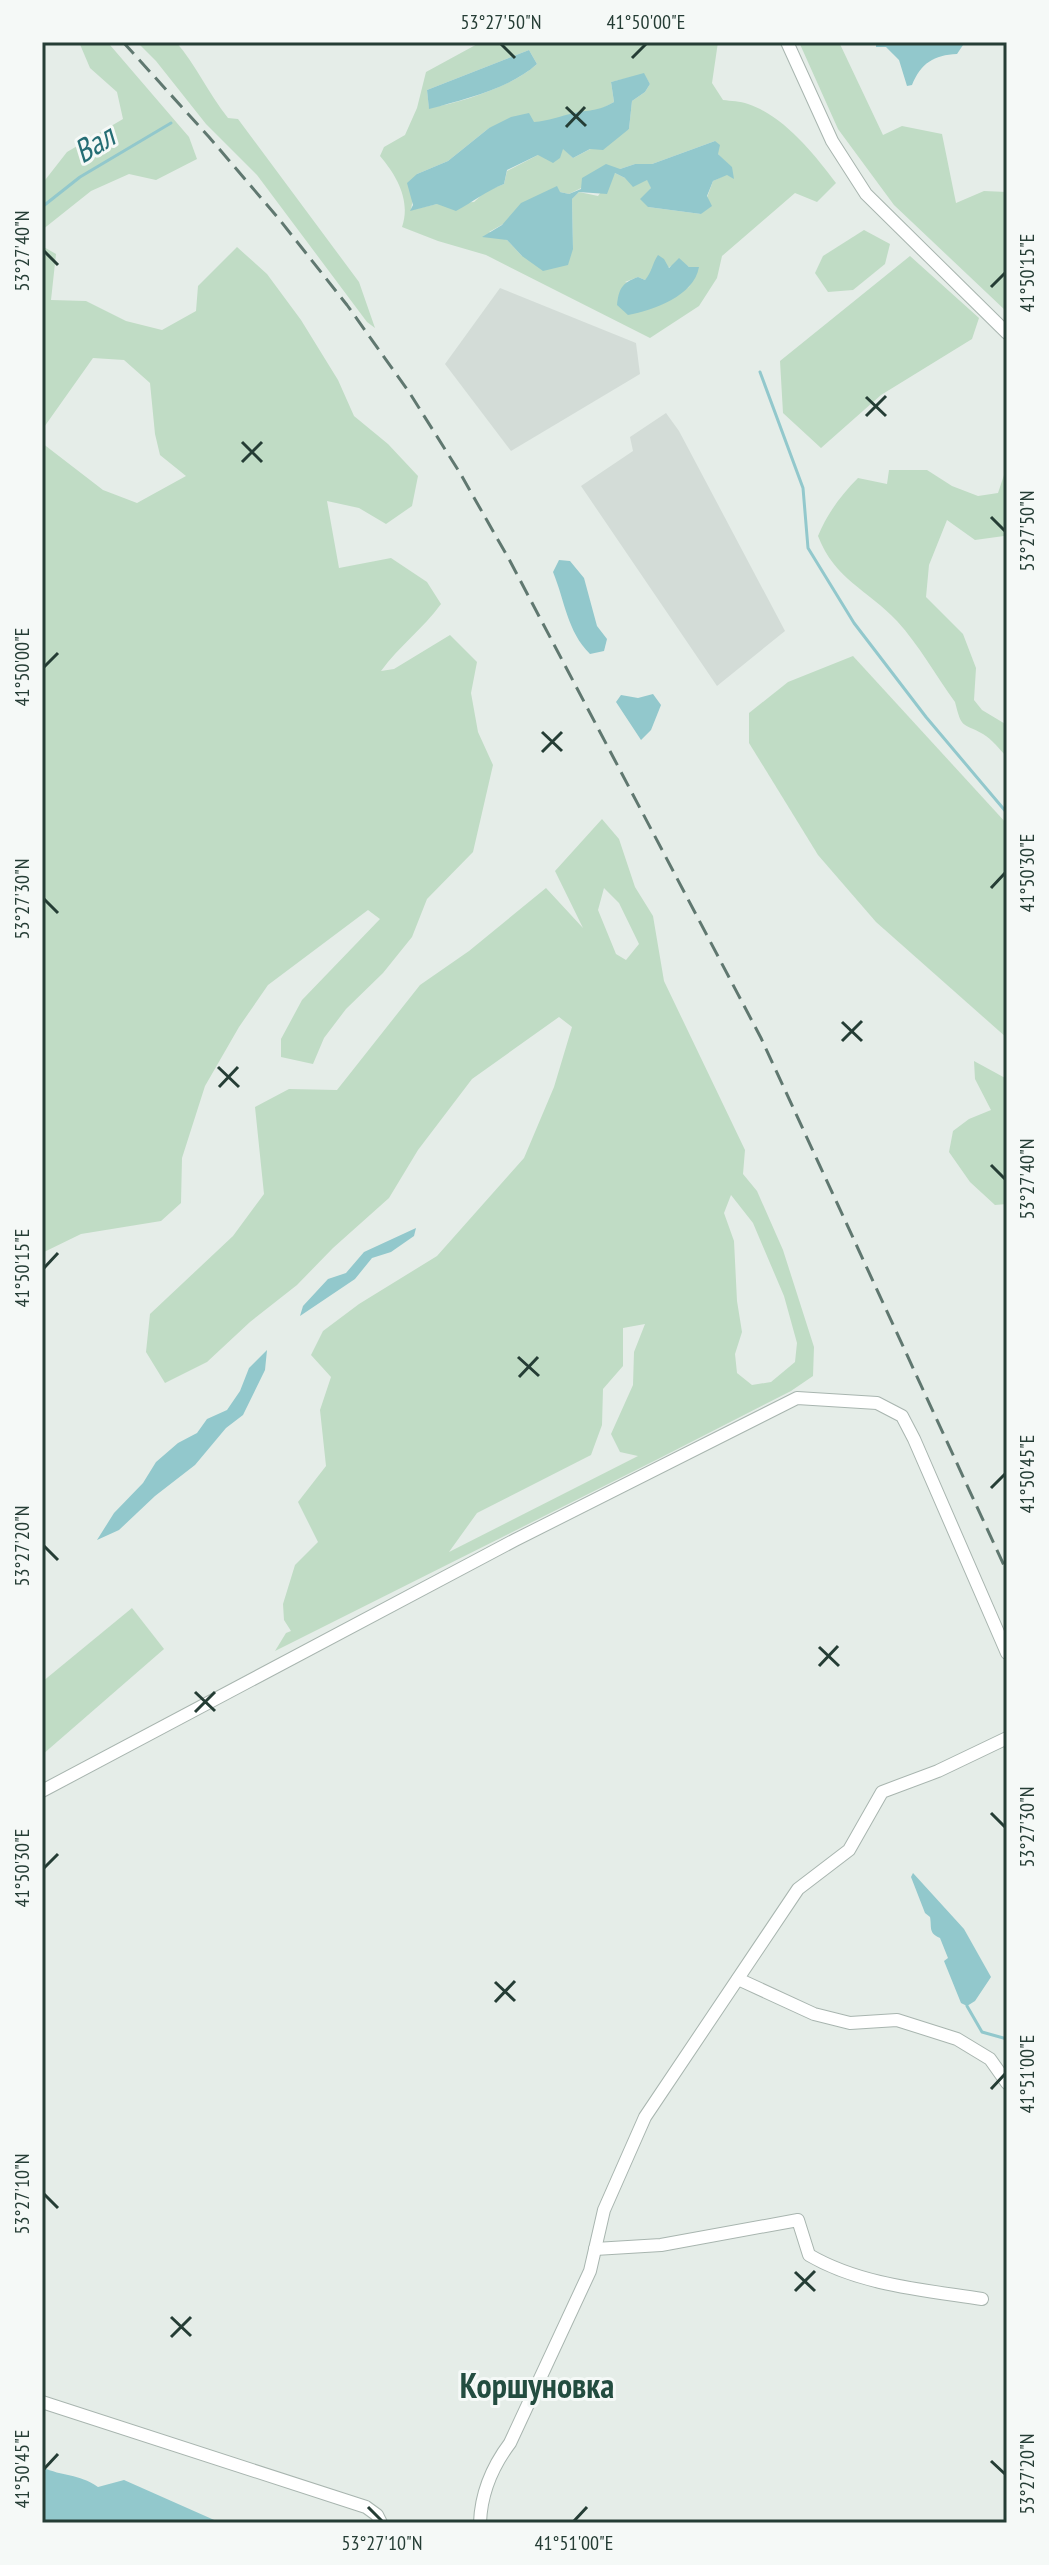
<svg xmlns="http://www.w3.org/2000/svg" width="1049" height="2565" viewBox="0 0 1049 2565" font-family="'PT Sans Narrow',sans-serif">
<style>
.built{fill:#d3dcd7}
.green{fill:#c0dcc5;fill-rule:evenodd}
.water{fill:#92c8cc}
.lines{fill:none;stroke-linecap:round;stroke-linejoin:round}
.stream{stroke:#92c8cc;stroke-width:3}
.minor-casing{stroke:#a8b5af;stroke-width:14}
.minor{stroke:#fff;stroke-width:12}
.rail{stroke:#607870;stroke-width:3;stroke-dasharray:16 8;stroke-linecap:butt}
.ticks{fill:none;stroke:#253d35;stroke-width:3}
.labels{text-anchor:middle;stroke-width:6;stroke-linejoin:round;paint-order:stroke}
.water-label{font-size:32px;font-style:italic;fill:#246d74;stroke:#f5f9f7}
.quarter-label{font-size:34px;font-weight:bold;fill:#234d40;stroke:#f5f9f7}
.neatline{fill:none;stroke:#253d35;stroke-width:3}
.ticks-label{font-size:20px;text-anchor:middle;fill:#253d35}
</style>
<rect width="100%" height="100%" fill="#e5ede8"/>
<!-- built -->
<g class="built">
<path d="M500,288L636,343L640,374L511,451L445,364Z"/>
<path d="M666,413L679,431L785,631L717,686L581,486L633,451L630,437Z"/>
</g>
<!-- green -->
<g class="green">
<path d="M79,42H107L110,45L189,137L197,159L156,180L129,174L91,191L42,230V184L67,152L123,119L117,92L90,68Z"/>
<path d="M137,42H176C196,65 208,93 228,118L238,119L359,282L375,328L367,322L257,175L206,124L156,61Z"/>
<path d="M481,42H718L712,83L723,100C731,101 740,101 748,104C784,116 814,154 836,183L817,202L795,193L722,256L717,278L699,306L650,338L486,255L438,241L402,227C411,201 397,176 380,156L384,147L405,135L417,108L426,72ZM529,50L537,64C513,86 461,103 429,108L427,90ZM644,74L650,84L645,92L632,101L629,129L573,158L563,148L538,155L507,171L504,184L486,191L474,202L437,204L411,210L417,174L448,161L489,128L550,121L575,113L595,112L614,102L611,82ZM715,141L718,154L732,168L727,174L713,181L701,214L648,207L651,187L647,179L625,178L615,173L598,196L579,192L572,199L573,248L522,256L507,240L489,232L560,192L569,194L620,169L635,164H652ZM681,261L689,267L698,268L689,287L677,293L625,282L638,277L645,280C654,270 669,269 681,261Z"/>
<path d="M799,42H839L883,135L902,126L942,134L956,203L984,191L1007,192L1006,311L894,205L838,129Z"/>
<path d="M864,230L890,244L885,264L853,290L828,292L815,273L823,256Z"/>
<path d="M42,246L56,254L51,300L86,301L126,321L162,330L196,311L198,286L237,247L267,274L301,320L338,380L354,416L388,444L418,476L412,506L386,524L359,508L327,501L339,568L391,558L427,582L441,604C423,629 399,646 381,671L394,669L450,635L477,662L471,693L478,732L493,765L473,852L427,899L412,937L383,973L346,1009L324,1038L313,1064L281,1057V1039L302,1000L380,919L368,910L268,985L239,1027L205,1086L182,1158L181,1203L161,1221L81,1234L42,1253V443L103,490L137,503L186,476L160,455L155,434L150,383L124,360L93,358L42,430Z"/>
<path d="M910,256L979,318L972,339L881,395L821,448L783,413L780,361Z"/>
<path d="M1007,445V521L1004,536L975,540L947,520L929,565L926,597L963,634L976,668L974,700L982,710L1007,725V757C1000,750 992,739 983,734C962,722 962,730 955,702C936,676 919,645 897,621C867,589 835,580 818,536C827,514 841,495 858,478L887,484L889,470H927L952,486L978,496L998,493L1005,472Z"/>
<path d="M853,656L1007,824V1038L876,922L818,855L749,743V713L788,682Z"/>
<path d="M602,819L619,839L635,887L653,916L664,981L745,1150L743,1174L757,1191L783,1250L814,1347L813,1376L791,1391L658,1459L275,1651L286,1633L291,1631L284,1620L283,1604L295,1565L318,1542L298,1502L326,1466L320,1410L331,1377L311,1355L323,1331L359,1304L437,1256L524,1158L554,1087L572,1027L559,1017L472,1079L418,1150L389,1198L333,1248L297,1285L250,1322L207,1362L165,1383L146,1352L150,1314L233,1236L264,1194L255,1107L289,1089L337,1090L420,985L469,951L546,888L583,928L555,871ZM604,888L619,903L639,944L626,960L616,954L598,910ZM731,1195L753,1223L784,1296L797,1343L795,1362L771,1382L752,1385L737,1373L735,1354L742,1332L737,1301L734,1241L724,1213ZM645,1324L634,1352L633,1385L611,1434L620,1452L638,1456L449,1552L477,1513L591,1455L602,1425L603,1389L623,1366V1328Z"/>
<path d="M974,1061L1007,1079V1204L995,1205L970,1182L949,1152L953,1131L969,1119L991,1110L975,1079Z"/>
<path d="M132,1608L164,1649L42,1755V1682Z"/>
</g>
<!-- water -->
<g class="water">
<path d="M876,42H965L957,54C934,55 921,63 912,85L907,86L899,60L886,47H876Z"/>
<path d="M529,50L537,64C509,89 465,99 429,109L427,90Z"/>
<path d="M644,73L650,84L645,92L632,101L629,129L603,150L590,149L573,158L563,149L560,158L553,163L538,155L507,170L504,184C486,191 473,202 456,211L437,204L410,211L413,205L407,183L417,174L448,161L489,128L511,117L529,113L534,122C549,121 560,116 574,113C594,109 595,112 614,102L611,82Z"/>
<path d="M715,141L720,145L718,154L732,167L734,179L727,175L713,181L707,196L712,206L701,214L648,207L640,199L651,188L647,180L633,187L625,178L615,173L607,194L579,192L572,199L573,249L568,265L543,271L522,256L507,240L482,237L502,225L521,203L557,186L560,192L569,194L581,189L582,178L606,164L620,169L635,164H652Z"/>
<path d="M658,255L664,259L669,268L679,258L689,267H699C694,296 654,310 628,315L617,305C619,288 622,283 638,277L645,280C652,272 652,264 658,255Z"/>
<path d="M559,560L570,561L584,578L597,626L607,639L604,651L590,654C567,631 565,601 553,572Z"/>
<path d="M653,694L661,705L651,730L641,740L616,702L621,695L638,698Z"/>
<path d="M416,1228L414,1236L391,1252L372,1258L355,1279L300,1316L303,1306L328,1279L346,1273L364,1252Z"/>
<path d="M267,1350L265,1370L243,1415L226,1428L195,1465L155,1496L119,1530L97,1540L114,1513L143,1483L156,1462L178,1443L197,1433L207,1419L227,1410L240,1391L249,1368Z"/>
<path d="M913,1873L964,1929L991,1977L975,2001L967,2006L961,2003L944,1961L948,1958L940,1938C928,1933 932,1927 930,1917L925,1913L911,1877Z"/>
<path d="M42,2467C63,2477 78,2473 98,2487L124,2480L221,2523H42Z"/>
</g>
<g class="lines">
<!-- stream -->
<g class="stream">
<path d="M42,207L80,177L171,123"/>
<path d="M760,372L803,488L808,548L854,623L926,717L1007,813"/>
<path d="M967,2006L982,2032L1007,2039"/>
</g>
<defs>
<g id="minor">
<path d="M787,42L832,141L866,194L1007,333"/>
<path d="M42,1791L515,1540L797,1398L877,1403L902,1416L914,1439L1007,1653"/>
<path d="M738,1979L814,2014L850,2023L897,2020L957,2039L990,2059L1007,2083"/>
<path d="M595,2249L661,2245L798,2220L809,2255C860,2285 924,2290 982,2299"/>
<path d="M42,2402L366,2507L377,2515L381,2523"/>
<path d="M480,2523C481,2493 492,2467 510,2443L590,2271L604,2210L645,2117L798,1889L849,1850L882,1792L938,1771L1007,1738"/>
</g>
</defs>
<!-- minor casing -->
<use href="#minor" class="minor-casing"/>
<!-- minor -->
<use href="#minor" class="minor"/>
<!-- rail -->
<path class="rail" d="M123,42L209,137L279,219L347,305L409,392L460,473L510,561L761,1038L1007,1572"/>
</g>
<!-- ticks -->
<path class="ticks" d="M501,44L515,58M632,58L646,44M566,107L586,126M566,127L585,107M44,251L58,265M991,287L1005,273M866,397L886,416M866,416L886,396M242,442L262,462M242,462L262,442M991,517L1005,531M44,667L58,653M542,732L562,751M542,752L562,732M991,888L1005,873M44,899L58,913M842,1022L862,1041M842,1041L862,1021M218,1067L239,1087M219,1087L238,1067M991,1165L1005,1179M44,1268L58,1253M518,1357L539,1376M519,1377L538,1357M991,1488L1005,1474M44,1546L58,1560M819,1647L839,1666M819,1666L838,1646M195,1692L215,1711M195,1712L215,1692M991,1813L1005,1827M44,1868L58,1854M495,1982L515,2001M495,2002L515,1981M991,2089L1005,2074M44,2194L58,2208M795,2272L815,2291M795,2291L815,2271M171,2317L191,2336M171,2337L191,2317M991,2461L1005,2474M44,2469L58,2454M368,2507L382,2521M574,2521L587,2507"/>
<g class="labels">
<!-- water labels -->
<g class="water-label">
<text transform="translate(94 144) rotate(-31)" y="11">Вал</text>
</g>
<!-- quarter labels -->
<g class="quarter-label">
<text x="537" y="2398">Коршуновка</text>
</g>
</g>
<!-- border -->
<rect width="1049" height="2565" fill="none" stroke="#f5f9f7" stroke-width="88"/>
<rect x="44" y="44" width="961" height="2477" class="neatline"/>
<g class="ticks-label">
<text x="501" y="29">53°27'50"N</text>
<text x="646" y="29">41°50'00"E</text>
<text transform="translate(22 251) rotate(-90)" y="7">53°27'40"N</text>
<text transform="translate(1027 273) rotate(-90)" y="7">41°50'15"E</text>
<text transform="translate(1027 531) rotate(-90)" y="7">53°27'50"N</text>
<text transform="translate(22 667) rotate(-90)" y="7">41°50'00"E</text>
<text transform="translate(1027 873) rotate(-90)" y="7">41°50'30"E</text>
<text transform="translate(22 899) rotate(-90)" y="7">53°27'30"N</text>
<text transform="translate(1027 1179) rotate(-90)" y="7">53°27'40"N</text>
<text transform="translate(22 1268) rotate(-90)" y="7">41°50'15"E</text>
<text transform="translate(1027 1474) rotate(-90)" y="7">41°50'45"E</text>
<text transform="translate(22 1546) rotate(-90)" y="7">53°27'20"N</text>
<text transform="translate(1027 1827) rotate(-90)" y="7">53°27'30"N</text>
<text transform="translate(22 1868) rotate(-90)" y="7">41°50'30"E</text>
<text transform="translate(1027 2074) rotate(-90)" y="7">41°51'00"E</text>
<text transform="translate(22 2194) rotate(-90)" y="7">53°27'10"N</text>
<text transform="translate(22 2469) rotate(-90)" y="7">41°50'45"E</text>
<text transform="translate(1027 2474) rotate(-90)" y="7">53°27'20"N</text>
<text x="382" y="2550">53°27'10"N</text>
<text x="574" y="2550">41°51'00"E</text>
</g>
</svg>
